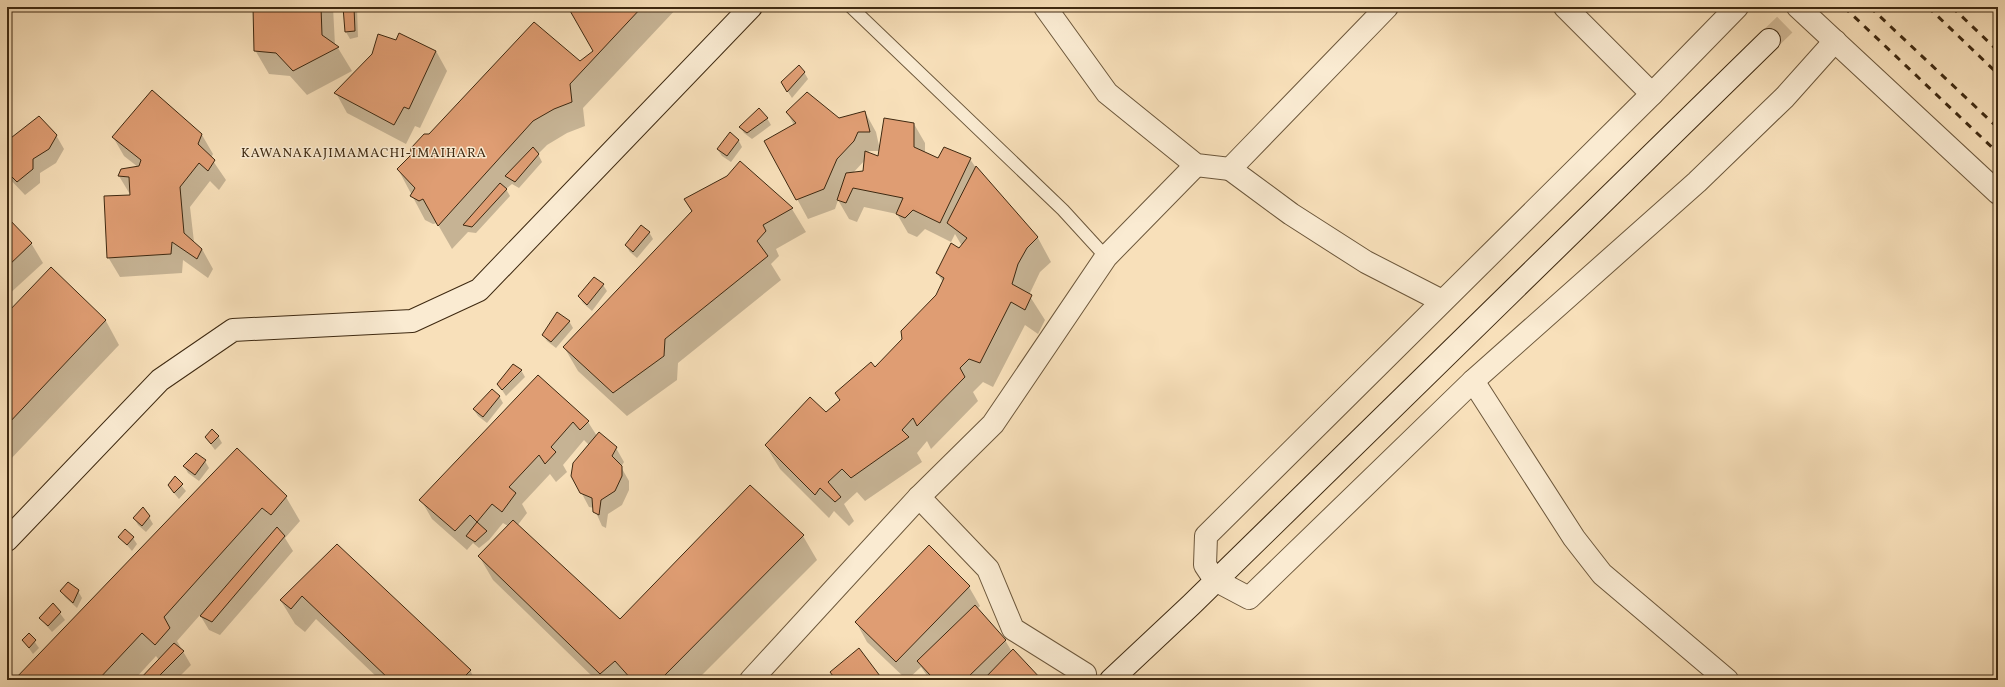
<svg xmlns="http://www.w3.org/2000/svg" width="2005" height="687" viewBox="0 0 2005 687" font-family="Vollkorn,serif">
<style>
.shadow{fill:#0003;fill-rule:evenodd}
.building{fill:#df9d73;stroke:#3e2911}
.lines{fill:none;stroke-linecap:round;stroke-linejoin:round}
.secondary-tunnel{stroke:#d3bb98;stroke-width:22;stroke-dasharray:22 11;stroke-linecap:butt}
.lane-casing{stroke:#6c573b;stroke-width:14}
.street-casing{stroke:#6c573b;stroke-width:24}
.secondary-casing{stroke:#3e2911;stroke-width:24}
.lane{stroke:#faebd2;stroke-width:12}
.street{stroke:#faebd2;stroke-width:22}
.secondary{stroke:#faebd2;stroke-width:22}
.rail{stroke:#3e2911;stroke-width:3;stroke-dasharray:7 7;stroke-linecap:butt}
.labels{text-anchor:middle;stroke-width:3;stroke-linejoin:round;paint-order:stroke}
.quarter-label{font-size:13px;letter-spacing:1px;fill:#3e2911;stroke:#faebd2}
</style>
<rect width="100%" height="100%" fill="#f8e0ba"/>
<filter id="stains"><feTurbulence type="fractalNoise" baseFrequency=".005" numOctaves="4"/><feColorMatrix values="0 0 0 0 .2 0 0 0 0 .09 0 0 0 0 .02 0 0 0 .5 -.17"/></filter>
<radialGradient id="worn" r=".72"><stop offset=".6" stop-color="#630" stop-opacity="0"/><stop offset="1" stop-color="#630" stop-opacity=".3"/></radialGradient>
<!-- shadow -->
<g class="shadow">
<path d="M254,7H333L335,45L338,48L352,71L307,95L290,76L269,74L255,50Z"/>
<path d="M344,7H357L358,37L350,39L346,32Z"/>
<path d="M573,7H678L583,108L585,126L567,133L547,145L538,154L542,162L519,188L512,184L506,189L510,196L476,233L468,232L452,249L437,223L433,224L425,220L398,169L430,135L580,62L594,51Z"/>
<path d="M436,51L447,71L420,128L415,126L406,144L347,113L336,93Z"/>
<path d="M804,72L808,79L792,98L786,89Z"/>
<path d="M787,112L838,119L865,112L876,132L880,150L914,124L925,143V153L939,159H970L976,168L1038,238L1051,262L1040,272L1029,295L1045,320L1038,334L1025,325L993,387L983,382L973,392L978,401L931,449L927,441L917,453L922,462L865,501L857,492L844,504L854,521L849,526L834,511L829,518L780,469L766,446L826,414L875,369L903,339L937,296L943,282L937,273L962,246L955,234L951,242L925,229L917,237L908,233L897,214L864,207L857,222L849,219L838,200L835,209L808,219L766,142L794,125ZM869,151H880L879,157L868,153ZM865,160L863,171L853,173Z"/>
<path d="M767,118L771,125L752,139L744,133L740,127Z"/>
<path d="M56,135L64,149L56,163L40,173V183L25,195L7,176V142Z"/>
<path d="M202,135L213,154L211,158L226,180L219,190L210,181L190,207L194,242L202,249L213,269L208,278L183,260L182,273L120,277L108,257L131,196L119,176L138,167L124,156L113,137Z"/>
<path d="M739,141L742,147L731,162L722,156L718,150Z"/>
<path d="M740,163L792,209L806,232L776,249L779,256L771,264L781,280L678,363L677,380L627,416L578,371L564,347L692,212L685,200L728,177Z"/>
<path d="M7,219L31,243L43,263L7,296Z"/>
<path d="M649,232L653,239L637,258L630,252L626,246Z"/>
<path d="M51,268L106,321L119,345L7,463V315Z"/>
<path d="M603,285L607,291L592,311L583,303L579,297Z"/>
<path d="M569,321L573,328L556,348L547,341L543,335Z"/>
<path d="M521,370L525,377L506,396L498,384Z"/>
<path d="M538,376L588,422L597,436L616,448L624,462L621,467L629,481V490L622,505L608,514L606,528L602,526L594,508L589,507L581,492L589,445L584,440L563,465L567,472L556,482L550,474L522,504L527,513L517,526L620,620L803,536L817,560L697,680H596L493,580L479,556L508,526L503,523L489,540L479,548L473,543L467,550L432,519L421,500Z"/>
<path d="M499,396L503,403L487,423L478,416L474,410Z"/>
<path d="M218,436L222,443L215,450L206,438Z"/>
<path d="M237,449L286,497L300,521L285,538L293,551L220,635L209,630L200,615L177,641L191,665L176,680H140L159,660L156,656L134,680H16Z"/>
<path d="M205,461L209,468L199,481L188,473L184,466Z"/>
<path d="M175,478L186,491L179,499L173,492Z"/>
<path d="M149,517L153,524L146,532L138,525L134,518Z"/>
<path d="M120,537L133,538L137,544L132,551Z"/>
<path d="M337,546L470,670L475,680H380L316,619L305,632L295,624L281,601Z"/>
<path d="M969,587L980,606L977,609L1005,640L1012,652L1040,680H925L928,677L921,667L907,680L867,642L856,622Z"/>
<path d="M61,591H78L82,598L77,608L65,597Z"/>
<path d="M53,604L65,620L52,632L40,618Z"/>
<path d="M29,634L39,648L33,654L23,640Z"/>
</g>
<!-- building -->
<g class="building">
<path d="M253,7H321L322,35L339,47L293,71L276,53L254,51Z"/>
<path d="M343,7H354L355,31L345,32Z"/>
<path d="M571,7H642L570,84L572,102L554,109L533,121L438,226L423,199L419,201L410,196L415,188L397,169L410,156L411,148L424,134H429L534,22L580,61L593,51L569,9Z"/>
<path d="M399,33L436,51L409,109L404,107L394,125L334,93L372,54L378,34L396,40Z"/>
<path d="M799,65L805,72L787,92L781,82Z"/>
<path d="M152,90L202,134L198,144L215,160L208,171L199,163L180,187L184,233L202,249L197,259L172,242L171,254L107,258L104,196L130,195L129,177L118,176L121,169L139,166L141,160L112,137Z"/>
<path d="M807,92L839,118L865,111L870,132H858L854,141L837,159L824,189L796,200L764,141L796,123L786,112Z"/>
<path d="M759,108L768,118L747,133L739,127Z"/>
<path d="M39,116L57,135L49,149L33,159V169L17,182L7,172V141Z"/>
<path d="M884,118L914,123V147L938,158L944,147L971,158L940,223L913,210L905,218L896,214L903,198L853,188L846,203L837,200L846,173L863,171L865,151L878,156Z"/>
<path d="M730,132L739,140L727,156L717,149Z"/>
<path d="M533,147L539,154L515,182L505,176Z"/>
<path d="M740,161L793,208L763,225L766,231L757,241L768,256L665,339L664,356L613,393L563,347L692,211L684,199L727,176Z"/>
<path d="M976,166L1038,237L1027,248L1018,264L1012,284L1032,295L1025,310L1011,302L980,363L969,359L960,368L965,377L917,426L913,418L902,430L909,437L851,478L842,469L828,482L841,497L835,502L820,488L815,495L765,445L810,397L826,412L840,400L835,393L871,362L875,367L902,339L901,331L936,295L944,278L936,273L951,243L959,248L967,238L947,223Z"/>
<path d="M500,183L507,189L472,227L463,225Z"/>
<path d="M7,217L32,243L7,267Z"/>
<path d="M641,225L650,232L633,252L625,245Z"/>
<path d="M51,267L106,320L7,425V313Z"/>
<path d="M594,277L604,284L587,305L578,296Z"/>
<path d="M557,312L570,321L551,342L542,335Z"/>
<path d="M513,364L522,370L502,390L497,384Z"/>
<path d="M538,375L589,421L580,430L573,422L551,447L556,452L545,464L539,455L509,487L516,493L502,512L492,504L477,522L470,515L455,531L419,500Z"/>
<path d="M492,389L500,396L483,417L473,409Z"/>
<path d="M212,429L219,436L211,444L205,437Z"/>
<path d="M599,432L617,447L612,456L622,466V476L615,491L601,500L599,515L593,512L592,498L580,493L571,476L573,463Z"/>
<path d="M237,448L287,496L271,515L262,508L164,617L170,628L155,645L142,633L98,680H14Z"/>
<path d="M196,453L206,460L195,475L183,466Z"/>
<path d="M175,476L183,484L174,493L168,485Z"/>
<path d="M750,485L804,535L660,680H632L615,661L600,674L478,556L513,520L620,619Z"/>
<path d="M143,507L150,516L142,526L133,518Z"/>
<path d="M477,522L487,531L475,542L466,536Z"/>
<path d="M277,527L285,536L212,622L200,616Z"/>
<path d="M125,529L134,537L127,545L118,537Z"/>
<path d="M337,544L471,670L461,680H390L302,596L291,609L280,600Z"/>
<path d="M929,545L970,586L896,662L855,622Z"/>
<path d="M68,582L79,590L73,603L60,591Z"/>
<path d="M53,603L61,612L48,626L39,618Z"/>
<path d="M975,605L1006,640L965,680H923L930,675L917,661Z"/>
<path d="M29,633L36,640L29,648L22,640Z"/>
<path d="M174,643L184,651L155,680H139Z"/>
<path d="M859,648L883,680H836L830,672Z"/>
<path d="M1013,649L1042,680H983Z"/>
</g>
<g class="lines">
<!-- secondary-tunnel -->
<path class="secondary-tunnel" d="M1769,40L1803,7"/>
<defs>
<path id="lane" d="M851,7L1063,210L1106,257"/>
<g id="street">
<path d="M1045,7L1107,93L1196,165L1230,169L1387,7"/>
<path d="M1565,7L1652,94"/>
<path d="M1737,7L1652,94L1206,536L1205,565L1215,580L1249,598L1473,381L1697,182L1785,97L1835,41"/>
<path d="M1798,7L1998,193"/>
<path d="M1230,169L1291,214L1366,262L1442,301"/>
<path d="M1473,381L1574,538L1602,574L1727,680"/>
<path d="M919,497L988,569L1013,629L1085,674"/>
<path d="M751,680L919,497L993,424L1106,257L1196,165"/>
</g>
<g id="secondary">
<path d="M7,540L160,380L233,330L412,321L479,290L751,7"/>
<path d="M1111,680L1191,605L1769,40"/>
</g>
</defs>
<!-- lane casing -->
<use href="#lane" class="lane-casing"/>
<!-- street casing -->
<use href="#street" class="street-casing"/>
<!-- secondary casing -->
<use href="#secondary" class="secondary-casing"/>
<!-- lane -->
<use href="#lane" class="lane"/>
<!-- street -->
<use href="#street" class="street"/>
<!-- secondary -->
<use href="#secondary" class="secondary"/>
<!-- rail -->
<g class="rail">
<path d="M1844,7L1998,153"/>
<path d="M1870,7L1998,128"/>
<path d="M1928,7L1998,74"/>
<path d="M1952,7L1998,51"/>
</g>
</g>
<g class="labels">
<!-- quarter labels -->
<g class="quarter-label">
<text x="364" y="157">KAWANAKAJIMAMACHI-IMAIHARA</text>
</g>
</g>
<!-- margin -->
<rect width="2005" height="687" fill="none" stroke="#f8e0ba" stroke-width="24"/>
<rect x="8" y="8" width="1989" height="671" fill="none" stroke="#3e2911" stroke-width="2"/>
<rect x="12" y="12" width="1981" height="663" fill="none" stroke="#3e2911"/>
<rect width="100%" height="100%" filter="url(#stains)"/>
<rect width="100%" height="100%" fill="url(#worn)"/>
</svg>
